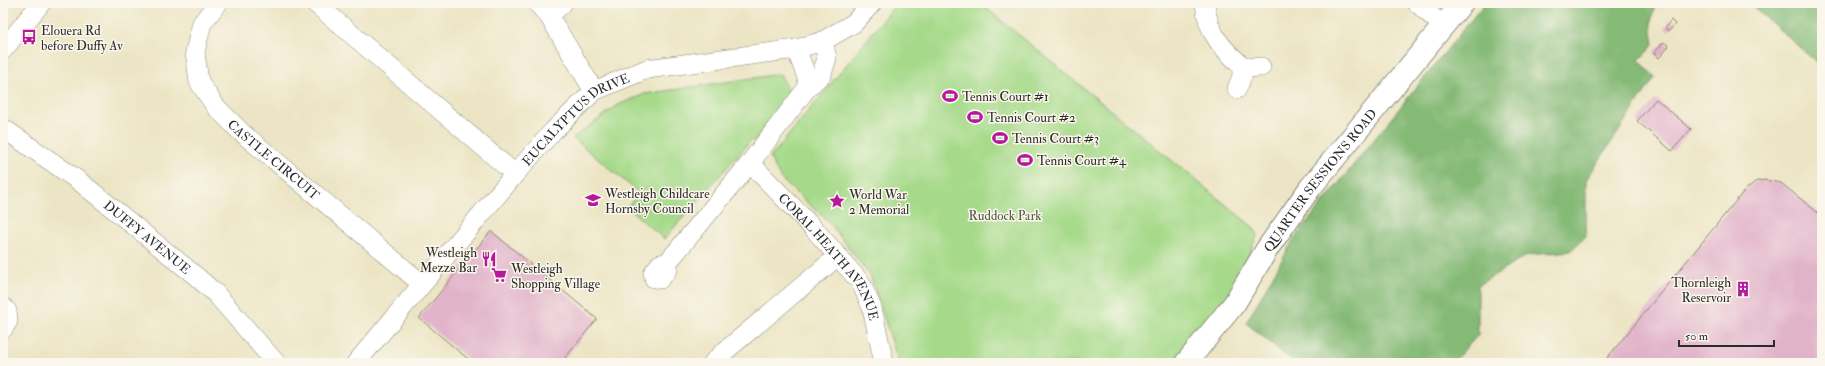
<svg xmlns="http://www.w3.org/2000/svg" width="1825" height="366" viewBox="0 0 1825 366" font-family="'IM FELL Double Pica',serif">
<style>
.green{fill:#a6da8a;stroke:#68825a}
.forest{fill:#84ba76;stroke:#587250}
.building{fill:#e1b3ca}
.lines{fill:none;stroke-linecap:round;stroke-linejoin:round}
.minor-casing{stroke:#8c8878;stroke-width:20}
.major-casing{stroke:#8c8878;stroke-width:24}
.minor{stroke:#fff;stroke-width:19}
.major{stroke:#fff;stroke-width:22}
.labels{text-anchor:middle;stroke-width:3;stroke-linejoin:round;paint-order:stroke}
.poi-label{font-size:13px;fill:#2b2b2b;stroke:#fbf7ec;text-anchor:start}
.street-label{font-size:13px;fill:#2b2b2b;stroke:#fbf7ec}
.park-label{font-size:13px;fill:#4a5743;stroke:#fbf7ec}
</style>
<rect width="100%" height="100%" fill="#fbf7ec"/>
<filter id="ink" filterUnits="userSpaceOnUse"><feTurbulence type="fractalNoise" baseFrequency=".025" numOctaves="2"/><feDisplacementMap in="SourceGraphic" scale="8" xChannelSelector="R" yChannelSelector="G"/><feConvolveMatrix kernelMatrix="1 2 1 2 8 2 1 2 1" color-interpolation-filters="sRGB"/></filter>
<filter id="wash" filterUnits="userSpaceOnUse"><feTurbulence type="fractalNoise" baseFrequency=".012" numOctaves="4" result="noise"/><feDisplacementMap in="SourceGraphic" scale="16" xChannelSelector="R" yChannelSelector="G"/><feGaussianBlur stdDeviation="0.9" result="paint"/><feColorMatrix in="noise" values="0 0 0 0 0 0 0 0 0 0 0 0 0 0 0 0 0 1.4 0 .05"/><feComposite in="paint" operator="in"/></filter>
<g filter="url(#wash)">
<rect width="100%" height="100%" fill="#ece5c5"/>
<!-- green -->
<g class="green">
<path d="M897,3H980L1254,228L1257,236L1232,292L1172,363H899L871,277L829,222L781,179L770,158Z"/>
<path d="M780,74L790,94L753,142L751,140L664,239L627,207L639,193L573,138L618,105L645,94Z"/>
</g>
<!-- forest -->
<g class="forest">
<path d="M1485,3H1655L1651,22L1654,45L1639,60L1655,77L1586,180V236L1570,251L1528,255L1478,285V335L1452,363H1295L1246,323L1295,237Z"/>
<path d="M1749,3H1822V67Z"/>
</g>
<g id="blocks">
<!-- building -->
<g class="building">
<path d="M1671,20L1675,24L1669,31L1665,28Z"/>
<path d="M1664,42L1669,46L1659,58L1654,53Z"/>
<path d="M1656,99L1691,129L1672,151L1637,121Z"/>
<path d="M1764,180L1781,183L1822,216V363H1603L1745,190L1755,182Z"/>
<path d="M491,231L597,319L561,363H473L419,318Z"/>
</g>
</g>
</g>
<g filter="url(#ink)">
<use href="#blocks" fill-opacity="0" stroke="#8c8878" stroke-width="1"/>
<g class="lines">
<defs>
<g id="minor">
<path id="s1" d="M218,3L202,23L195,52L199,82L216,107L241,132L422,284"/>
<path d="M315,3L515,174"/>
<path d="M537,3L549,16L594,91"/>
<path d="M1205,3C1207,33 1223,50 1245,68L1261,67"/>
<path d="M1417,3L1443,26"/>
<path d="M549,16L563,3"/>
<path d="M796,49L807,77V88"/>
<path d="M3,50L41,3"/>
<path d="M1237,89L1245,68"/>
<path id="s2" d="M3,128L79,181L197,277L216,294L276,363"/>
<path id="s3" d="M750,163L815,230L861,283L872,308L884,363"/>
<path d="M667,263L668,269L660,279L654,278L653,273L660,264L667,263L750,163L807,88L822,74L827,58L823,41"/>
<path d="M3,307L7,311L8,321L3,329"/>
<path id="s4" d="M356,363L515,174L553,131L594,91L647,69L796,49L823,41L842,30L854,23L872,3"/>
<path d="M713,363L724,352L838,256"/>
</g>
<g id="major">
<path id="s5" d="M1186,363L1234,304L1267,249L1310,188L1462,3"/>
</g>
</defs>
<!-- minor casing -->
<use href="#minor" class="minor-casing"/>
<!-- major casing -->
<use href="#major" class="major-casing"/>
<!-- minor -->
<use href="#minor" class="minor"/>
<!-- major -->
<use href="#major" class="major"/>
</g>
</g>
<!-- icons -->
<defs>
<symbol id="bus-bare" viewBox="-9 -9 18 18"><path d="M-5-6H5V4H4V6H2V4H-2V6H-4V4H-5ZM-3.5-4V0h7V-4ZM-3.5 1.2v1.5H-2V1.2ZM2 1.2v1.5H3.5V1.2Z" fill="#b5179e" stroke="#fbf7ec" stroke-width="2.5" paint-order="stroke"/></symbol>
<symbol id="stadium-bare" viewBox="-9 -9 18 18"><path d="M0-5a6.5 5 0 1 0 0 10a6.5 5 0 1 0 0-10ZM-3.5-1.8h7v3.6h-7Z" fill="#b5179e" stroke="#fbf7ec" stroke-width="2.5" paint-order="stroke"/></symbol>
<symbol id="school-bare" viewBox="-9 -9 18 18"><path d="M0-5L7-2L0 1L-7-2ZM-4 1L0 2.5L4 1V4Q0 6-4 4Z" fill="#b5179e" stroke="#fbf7ec" stroke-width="2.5" paint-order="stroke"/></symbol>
<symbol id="sight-bare" viewBox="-9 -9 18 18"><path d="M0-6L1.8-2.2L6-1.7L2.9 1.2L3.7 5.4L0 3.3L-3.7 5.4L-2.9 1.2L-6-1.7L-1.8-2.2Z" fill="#b5179e" stroke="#fbf7ec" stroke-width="2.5" paint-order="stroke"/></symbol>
<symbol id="restaurant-bare" viewBox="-9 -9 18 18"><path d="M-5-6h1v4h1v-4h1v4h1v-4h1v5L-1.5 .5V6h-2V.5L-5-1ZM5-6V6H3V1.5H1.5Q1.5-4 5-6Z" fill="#b5179e" stroke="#fbf7ec" stroke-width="2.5" paint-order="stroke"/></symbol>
<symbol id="supermarket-bare" viewBox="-9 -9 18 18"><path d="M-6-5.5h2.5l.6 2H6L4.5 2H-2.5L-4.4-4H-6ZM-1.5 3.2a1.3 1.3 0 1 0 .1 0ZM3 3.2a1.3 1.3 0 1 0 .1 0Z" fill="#b5179e" stroke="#fbf7ec" stroke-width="2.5" paint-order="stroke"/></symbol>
<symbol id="building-bare" viewBox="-9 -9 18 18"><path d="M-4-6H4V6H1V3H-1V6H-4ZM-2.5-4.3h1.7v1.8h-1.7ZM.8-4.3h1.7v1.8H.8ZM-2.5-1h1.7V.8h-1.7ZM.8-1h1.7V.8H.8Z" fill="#b5179e" stroke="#fbf7ec" stroke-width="2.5" paint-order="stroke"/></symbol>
</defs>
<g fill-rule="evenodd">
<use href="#bus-bare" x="18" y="26" width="22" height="22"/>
<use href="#stadium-bare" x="939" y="85" width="22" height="22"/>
<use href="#stadium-bare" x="964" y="106" width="22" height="22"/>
<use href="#stadium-bare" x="989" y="127" width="22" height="22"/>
<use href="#stadium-bare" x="1014" y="149" width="22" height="22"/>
<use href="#school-bare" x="582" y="189" width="22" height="22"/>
<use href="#sight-bare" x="826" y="190" width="22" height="22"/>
<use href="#restaurant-bare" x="478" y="248" width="22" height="22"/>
<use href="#supermarket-bare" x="488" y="264" width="22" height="22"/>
<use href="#building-bare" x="1732" y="278" width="22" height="22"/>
</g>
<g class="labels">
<!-- poi labels -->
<g class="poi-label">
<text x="41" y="35">Elouera Rd<tspan x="41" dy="15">before Duffy Av</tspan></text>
<text x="962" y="101">Tennis Court #1</text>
<text x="987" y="122">Tennis Court #2</text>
<text x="1012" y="143">Tennis Court #3</text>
<text x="1037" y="165">Tennis Court #4</text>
<text x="605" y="198">Westleigh Childcare<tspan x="605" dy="15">Hornsby Council</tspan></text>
<text x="849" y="199">World War<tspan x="849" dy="15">2 Memorial</tspan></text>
<text x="477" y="257" text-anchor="end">Westleigh<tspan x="477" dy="15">Mezze Bar</tspan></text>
<text x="511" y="273">Westleigh<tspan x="511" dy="15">Shopping Village</tspan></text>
<text x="1731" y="287" text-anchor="end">Thornleigh<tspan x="1731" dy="15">Reservoir</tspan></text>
</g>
<!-- street labels -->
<g class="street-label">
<text dy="5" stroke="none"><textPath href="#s4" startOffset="330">EUCALYPTUS DRIVE</textPath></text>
<text dy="5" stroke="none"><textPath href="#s1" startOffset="194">CASTLE CIRCUIT</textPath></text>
<text dy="5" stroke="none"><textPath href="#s5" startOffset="227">QUARTER SESSIONS ROAD</textPath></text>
<text dy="5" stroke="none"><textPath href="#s2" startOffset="181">DUFFY AVENUE</textPath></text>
<text dy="5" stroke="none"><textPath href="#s3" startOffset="124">CORAL HEATH AVENUE</textPath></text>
</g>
<!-- park labels -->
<g class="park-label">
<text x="1005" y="220">Ruddock Park</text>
</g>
</g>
<!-- margin -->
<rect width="1825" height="366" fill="none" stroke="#fbf7ec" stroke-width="16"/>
<!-- scale -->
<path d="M1679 340v6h95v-6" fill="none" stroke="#2b2b2b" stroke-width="2"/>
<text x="1685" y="340" font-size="12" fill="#2b2b2b" stroke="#fbf7ec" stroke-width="3" paint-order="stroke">50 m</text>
</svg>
